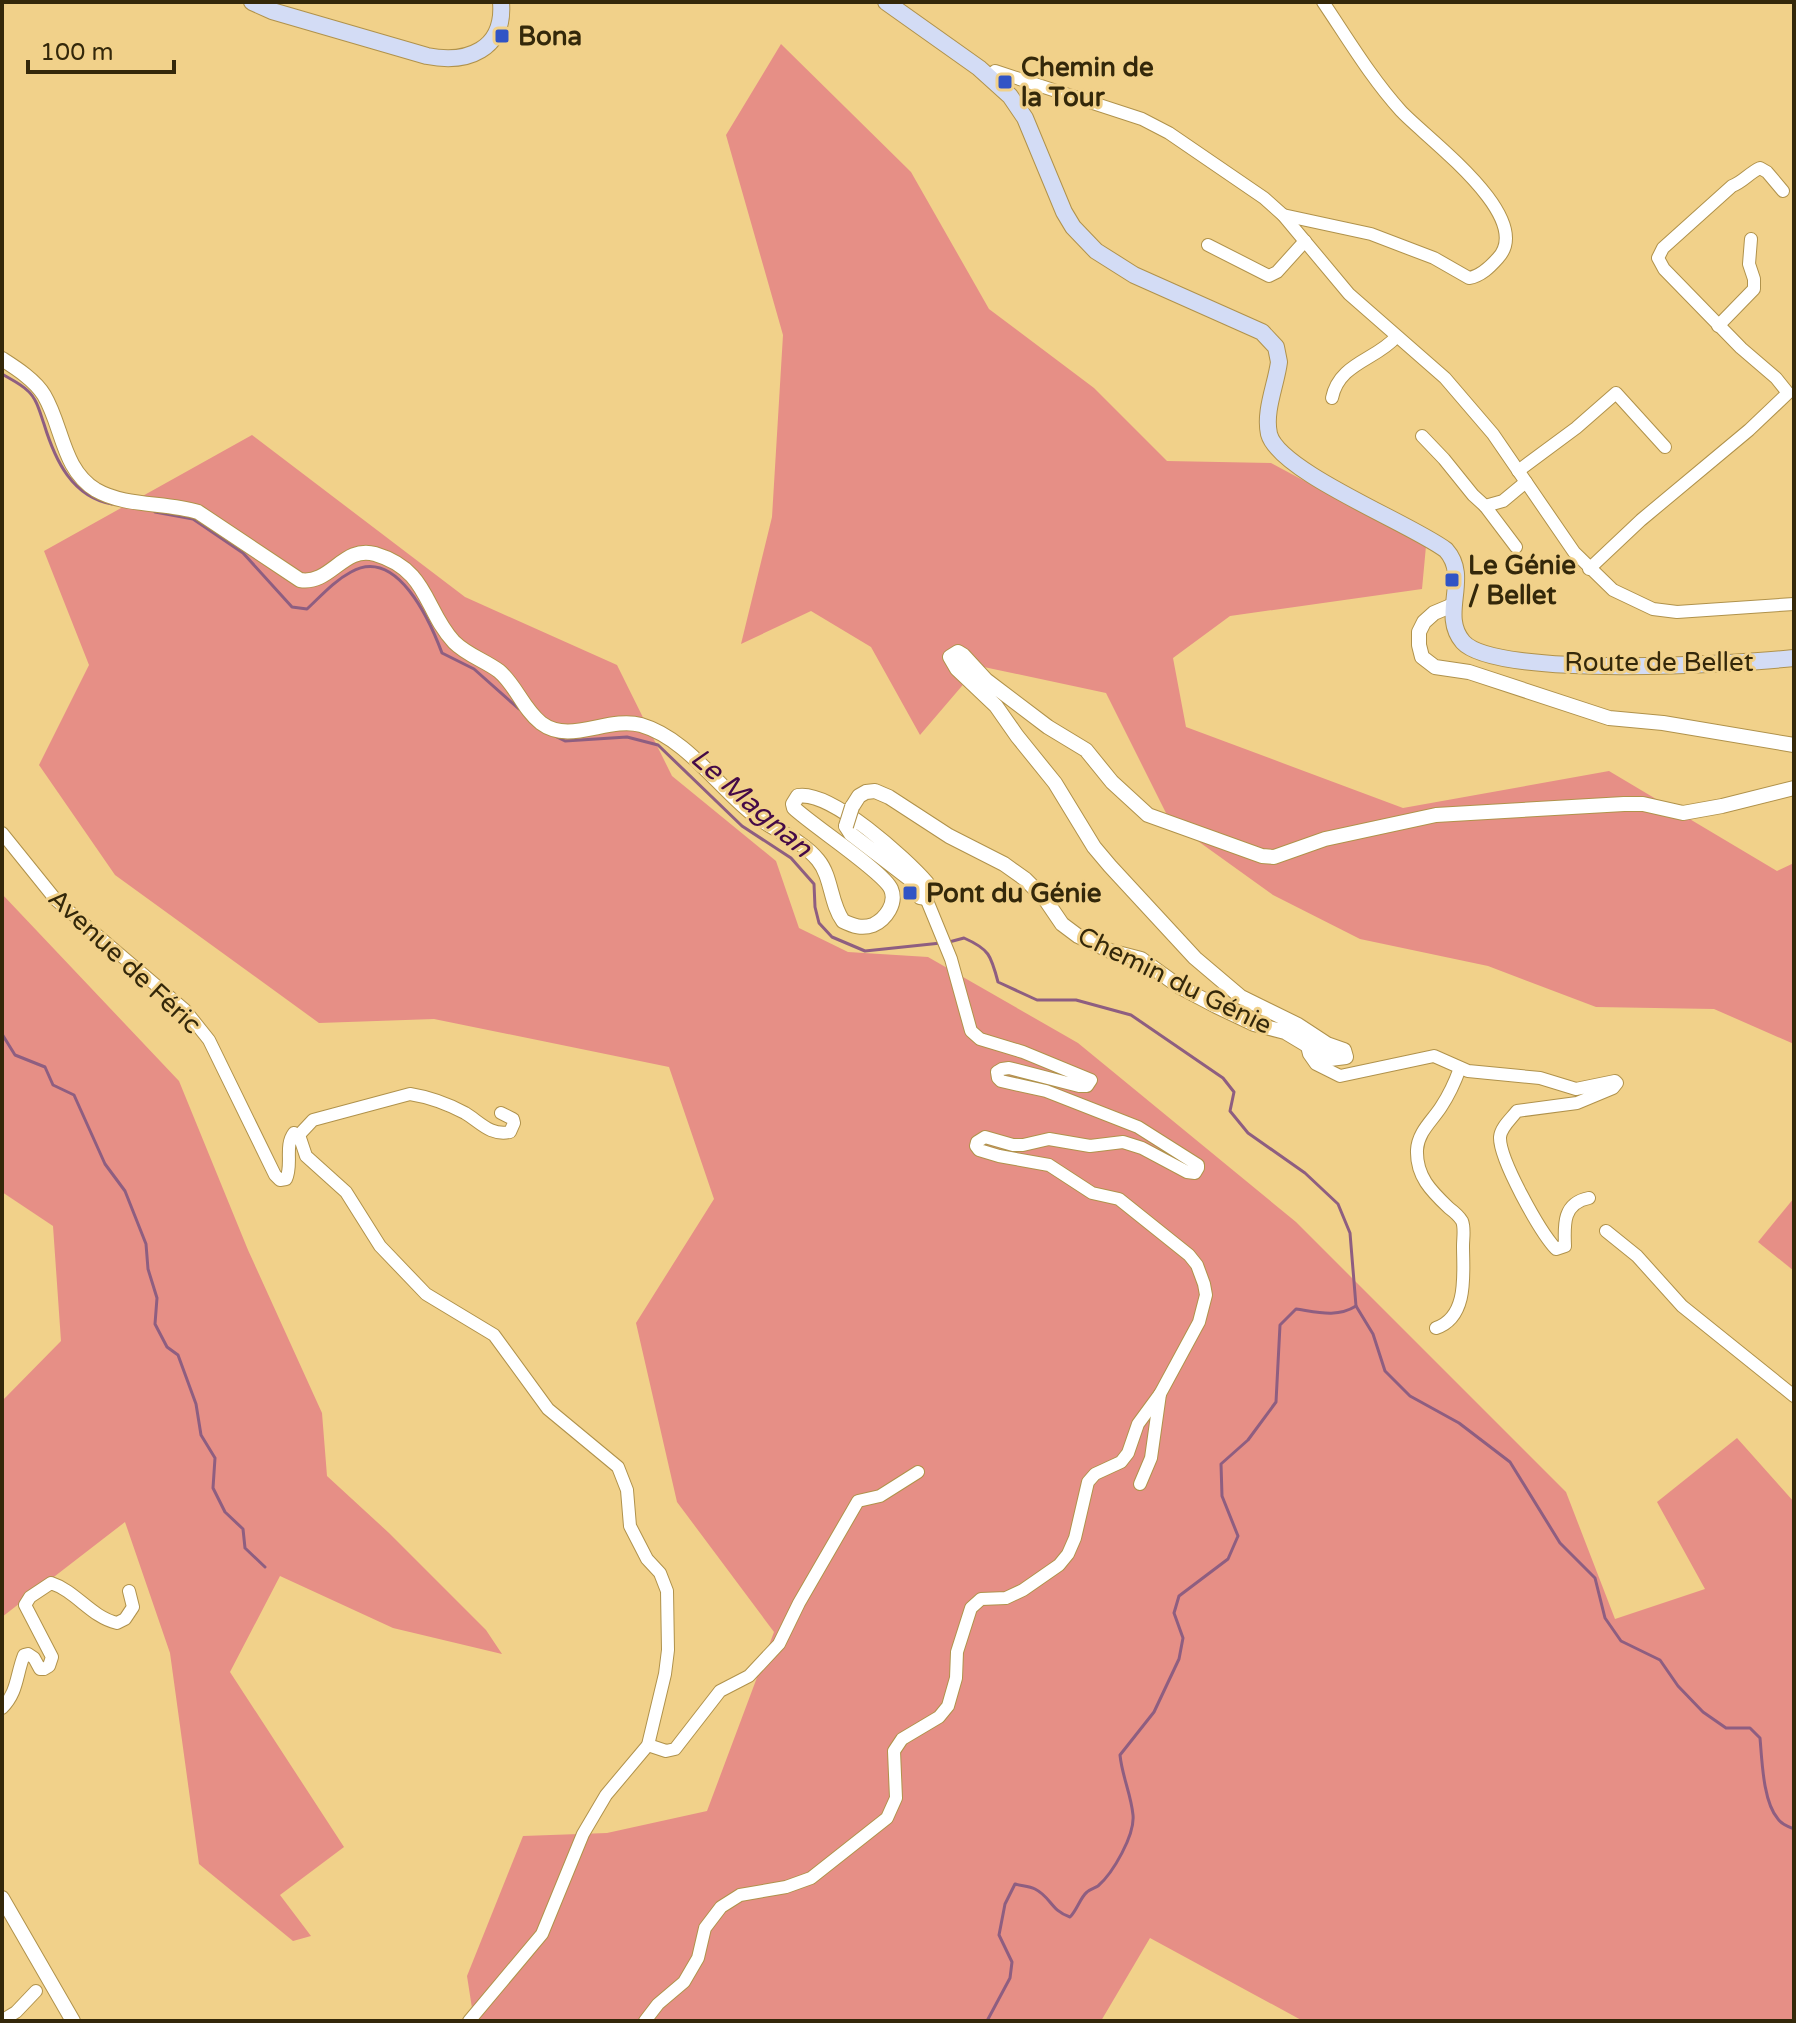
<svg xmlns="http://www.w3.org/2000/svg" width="1796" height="2023" viewBox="0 0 1796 2023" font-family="'Varela Round',sans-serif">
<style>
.green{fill:#e68f86}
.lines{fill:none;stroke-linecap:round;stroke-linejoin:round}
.stream{stroke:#8e5e81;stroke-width:3}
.minor-casing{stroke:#b0924b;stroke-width:14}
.tertiary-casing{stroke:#b0924b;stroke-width:16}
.secondary-casing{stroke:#b0924b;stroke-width:18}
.minor{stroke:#fff;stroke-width:12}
.tertiary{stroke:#fff;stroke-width:14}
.secondary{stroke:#d3dcf5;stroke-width:16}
.tertiary-bridge-casing{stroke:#b0924b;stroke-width:16;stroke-linecap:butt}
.tertiary-bridge{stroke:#fff;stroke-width:14}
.poi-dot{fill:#3154c5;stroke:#f1d18a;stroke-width:3}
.labels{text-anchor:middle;stroke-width:6;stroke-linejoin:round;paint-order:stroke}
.poi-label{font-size:26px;font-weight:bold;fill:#34280a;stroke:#f1d18a;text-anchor:start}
.street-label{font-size:26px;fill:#34280a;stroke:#f1d18a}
.water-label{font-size:28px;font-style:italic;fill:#450a47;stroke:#f1d18a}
</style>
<rect width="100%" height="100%" fill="#f1d18a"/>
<!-- green -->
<g class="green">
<path d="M781,44L911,172L989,309L1094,388L1167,461L1271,463L1426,546L1422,589L1230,616L1173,658L1186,727L1403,808L1609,771L1777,871L1794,863V1044L1714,1009L1596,1007L1488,966L1360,939L1273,895L1170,821L1106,693L979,666L920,735L871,647L811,611L741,644L772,517L783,335L726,135Z"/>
<path d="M252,435L465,597L617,665L672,776L776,861L799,928L848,952L928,957L1078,1043L1296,1222L1566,1492L1615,1619L1705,1589L1657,1502L1737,1438L1794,1502V2021H1303L1150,1938L1101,2021H474L467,1976L523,1836L607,1833L707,1811L774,1632L677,1502L636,1323L714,1199L669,1067L434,1019L319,1023L115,875L39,765L89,665L44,551Z"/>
<path d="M2,894L179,1081L248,1250L322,1413L327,1476L389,1533L486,1630L502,1654L393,1628L280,1576L230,1672L344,1847L280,1895L311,1936L293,1941L199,1864L170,1653L125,1522L2,1617V1401L61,1341L53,1226L2,1192Z"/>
<path d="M1794,1198V1271L1758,1242Z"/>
</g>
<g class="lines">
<!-- stream -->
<g class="stream">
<path d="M2,374C10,379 21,384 28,391C37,399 40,413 44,424C55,460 72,497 112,504"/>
<path d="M155,512L193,519L243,553L292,607L307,609C321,596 334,581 351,572C397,546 430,621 442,653L474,669L519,709"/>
<path d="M557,737L565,741L627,737L658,745L742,826L791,858L814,884L815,907L819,923L832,937L865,951L941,943"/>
<path d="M949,942L964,938C989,949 991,955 998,982L1037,1000H1076L1131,1015L1223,1078L1234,1092L1230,1111L1248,1133L1305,1173L1338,1204L1350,1233L1356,1306C1337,1318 1317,1312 1296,1309L1280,1325L1276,1402L1248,1440L1221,1464L1222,1496L1238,1536L1228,1559L1179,1596L1174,1613L1183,1638L1179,1659L1154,1712L1120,1755C1122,1776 1131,1794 1133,1815C1135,1835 1113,1873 1098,1886C1095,1888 1090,1889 1087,1892C1080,1898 1077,1910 1070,1917C1050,1910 1051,1897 1035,1889C1029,1886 1021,1886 1015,1884L1005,1904L999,1935L1012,1962L1010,1978L987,2021"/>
<path d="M2,1034L15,1055L45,1067L53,1085L74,1095L105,1164L125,1191L146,1244L148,1269L157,1298L155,1324L167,1347L178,1355L196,1404L201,1435L215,1458L213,1488L225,1512L243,1529L245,1548L265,1567"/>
<path d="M1356,1306L1373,1334L1385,1371L1410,1396L1459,1423L1510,1462L1560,1543L1595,1578L1605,1618L1621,1641L1660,1660L1678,1686L1703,1712L1726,1728H1750L1760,1738C1762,1760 1763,1802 1778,1819C1781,1824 1789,1827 1794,1829"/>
</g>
<defs>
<g id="minor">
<path d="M989,76L995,71L1142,119L1169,133L1264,198L1283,215L1349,294L1445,378L1493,434L1574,552L1613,590L1653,609L1677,612L1794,604"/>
<path d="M1283,215L1371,234L1434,258L1469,278C1481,276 1490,267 1498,258C1536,217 1426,138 1401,111C1371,78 1348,39 1323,2"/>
<path d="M1208,245L1269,276L1277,272L1305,241"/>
<path d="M1718,326L1754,289V279L1749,264L1751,239"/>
<path d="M1332,398C1339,363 1376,360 1396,337"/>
<path d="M1422,436L1444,459L1473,495L1485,506L1503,501L1526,482"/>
<path d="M1518,471L1576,428L1616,393L1665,447"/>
<path d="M1485,506L1516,547"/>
<path d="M1589,569L1641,520L1749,430L1788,393L1776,378L1741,348L1664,269L1658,258L1663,248L1732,186C1743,182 1749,173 1760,168L1767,172L1783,191"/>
<path d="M2,833L56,900L185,1010L209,1040L275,1175L280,1180L286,1179C293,1165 284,1146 294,1133L300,1138L306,1156L346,1192L380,1246L426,1294L494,1335L548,1409L618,1467L627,1490L630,1526L647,1559L660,1573L667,1591L668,1650L665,1674L648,1745L606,1795L583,1834L542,1934L469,2021"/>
<path d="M1307,1046L1309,1054L1316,1064L1340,1076L1434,1056L1468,1071L1540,1078L1576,1089L1615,1081L1617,1083L1613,1088L1577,1103L1517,1111C1511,1119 1501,1127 1500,1137C1499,1159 1540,1232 1556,1249L1565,1246C1564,1224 1563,1203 1589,1198"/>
<path d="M298,1136L313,1120L410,1094C429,1097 448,1104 465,1113C480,1122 490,1136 510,1132L514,1123L513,1119L501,1113"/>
<path d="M1606,1231L1637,1256L1682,1306L1794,1396"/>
<path d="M1436,1328C1469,1317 1463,1272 1463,1246C1463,1238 1465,1228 1462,1221C1459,1216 1453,1211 1449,1208C1431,1191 1416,1176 1417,1150C1418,1132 1432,1121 1441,1107C1449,1095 1455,1082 1460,1068"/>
<path d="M1140,1484L1151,1458L1160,1394"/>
<path d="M2,1708C18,1692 16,1675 24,1655L28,1654L34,1658L40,1669H44L49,1666L52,1657L25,1605L30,1597L51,1583C76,1591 91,1617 117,1623L125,1619L133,1607L129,1591"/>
<path d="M648,1745L666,1751L675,1749L720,1691L749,1676L779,1644L799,1603L858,1501L880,1496L918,1472"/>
<path d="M3,2020L16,2012L36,1991"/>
<path d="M645,2021L658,2004L684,1982L698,1958L705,1928L721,1907L740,1895L786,1887L811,1878L887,1818L896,1798L894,1751L902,1739L939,1717L948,1706L956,1678L957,1652L971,1608L981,1599L1006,1598L1023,1590L1059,1565L1068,1554L1075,1538L1088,1482L1095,1474L1121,1462L1128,1453L1138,1424L1160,1394L1199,1322L1206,1295L1204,1284L1197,1265L1189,1255L1119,1199L1092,1193L1049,1165L999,1156L979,1150L976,1146L977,1142L985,1137L1013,1145H1023L1049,1139L1090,1146L1123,1142L1142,1148L1187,1172L1195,1173L1198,1168V1165L1138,1127L1046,1091L1001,1081L998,1078L997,1072L1002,1069L1009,1068L1079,1086H1087L1091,1080L1023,1052L980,1039L971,1031L951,959L926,898"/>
</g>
<g id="tertiary">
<path d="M2,359C16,368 35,380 44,395C63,427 62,469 96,490C125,507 166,502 198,512L300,580C331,585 343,545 375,554C429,570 424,610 454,642C467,655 484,660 499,671C516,685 523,709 541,723C570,745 608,716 641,725C686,738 718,787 754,815C774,830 802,840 818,860C832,877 830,903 843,921C853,926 862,929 873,925C886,919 897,903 891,889C884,872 813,826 794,808L793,804L798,796C831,790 906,859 927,883L929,892L926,898L920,897L911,880L851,834L846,826"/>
<path d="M1453,605L1434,613L1424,622L1419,632V645L1422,657L1435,667L1469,672L1609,718L1663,723L1794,745"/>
<path d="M852,807L859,796L866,792L875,791L889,797L949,836L1004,864L1025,879L1045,899L1062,924L1078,936L1110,951L1141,959L1180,987L1216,1006L1254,1024L1285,1032L1330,1059L1346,1057L1344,1050L1327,1044L1298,1025L1241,997L1195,958L1110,866L1094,847L1055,783L1017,736L996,706L957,669L950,657L958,652L963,655L986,680L1048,727L1086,750L1112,782L1148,815L1262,856L1274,857L1325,839L1436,815L1624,804H1643L1683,813L1722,806L1794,788"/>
<path d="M2,1898L73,2021"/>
</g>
<g id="secondary">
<path d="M252,2L272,11L427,56C467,64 505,50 501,2"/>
<path d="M886,2L979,68L1010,96L1025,118L1064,212L1073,227L1096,251L1134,275L1262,332L1276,347L1279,362C1276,385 1264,411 1269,434C1279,472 1412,524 1446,550C1471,578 1439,614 1463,642C1496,679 1740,664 1794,658"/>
</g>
</defs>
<!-- minor casing -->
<use href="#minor" class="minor-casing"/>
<!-- tertiary casing -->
<use href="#tertiary" class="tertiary-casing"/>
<!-- secondary casing -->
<use href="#secondary" class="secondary-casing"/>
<!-- minor -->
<use href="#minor" class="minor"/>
<!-- tertiary -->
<use href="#tertiary" class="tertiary"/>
<!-- secondary -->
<use href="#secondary" class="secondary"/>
<defs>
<path id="tertiary-bridge" d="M846,826L852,807"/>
</defs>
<!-- tertiary-bridge casing -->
<use href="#tertiary-bridge" class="tertiary-bridge-casing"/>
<!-- tertiary-bridge -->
<use href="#tertiary-bridge" class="tertiary-bridge"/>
</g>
<!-- markers -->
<g class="poi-dot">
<rect x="494" y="28" width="16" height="16" rx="4"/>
<rect x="997" y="74" width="16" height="16" rx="4"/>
<rect x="1444" y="572" width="16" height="16" rx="4"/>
<rect x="902" y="885" width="16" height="16" rx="4"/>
</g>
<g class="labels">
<!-- poi labels -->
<g class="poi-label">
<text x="518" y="45">Bona</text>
<text x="1021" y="76">Chemin de<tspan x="1021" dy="30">la Tour</tspan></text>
<text x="1468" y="574">Le Génie<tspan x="1468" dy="30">/ Bellet</tspan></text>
<text x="926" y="902">Pont du Génie</text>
</g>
<!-- street labels -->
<g class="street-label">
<text x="1659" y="671">Route de Bellet</text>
<text transform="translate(125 961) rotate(43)" y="9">Avenue de Féric</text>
<text transform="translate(1175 980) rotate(26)" y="9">Chemin du Génie</text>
</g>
<!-- water labels -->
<g class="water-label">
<text transform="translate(752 802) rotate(41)" y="10">Le Magnan</text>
</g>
</g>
<!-- border -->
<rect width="1796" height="2023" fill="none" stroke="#34280a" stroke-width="8"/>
<!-- scale -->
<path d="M28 60v12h146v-12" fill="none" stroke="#34280a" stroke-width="4"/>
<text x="40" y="60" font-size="24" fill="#34280a" stroke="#f1d18a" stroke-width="6" paint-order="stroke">100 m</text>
</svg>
